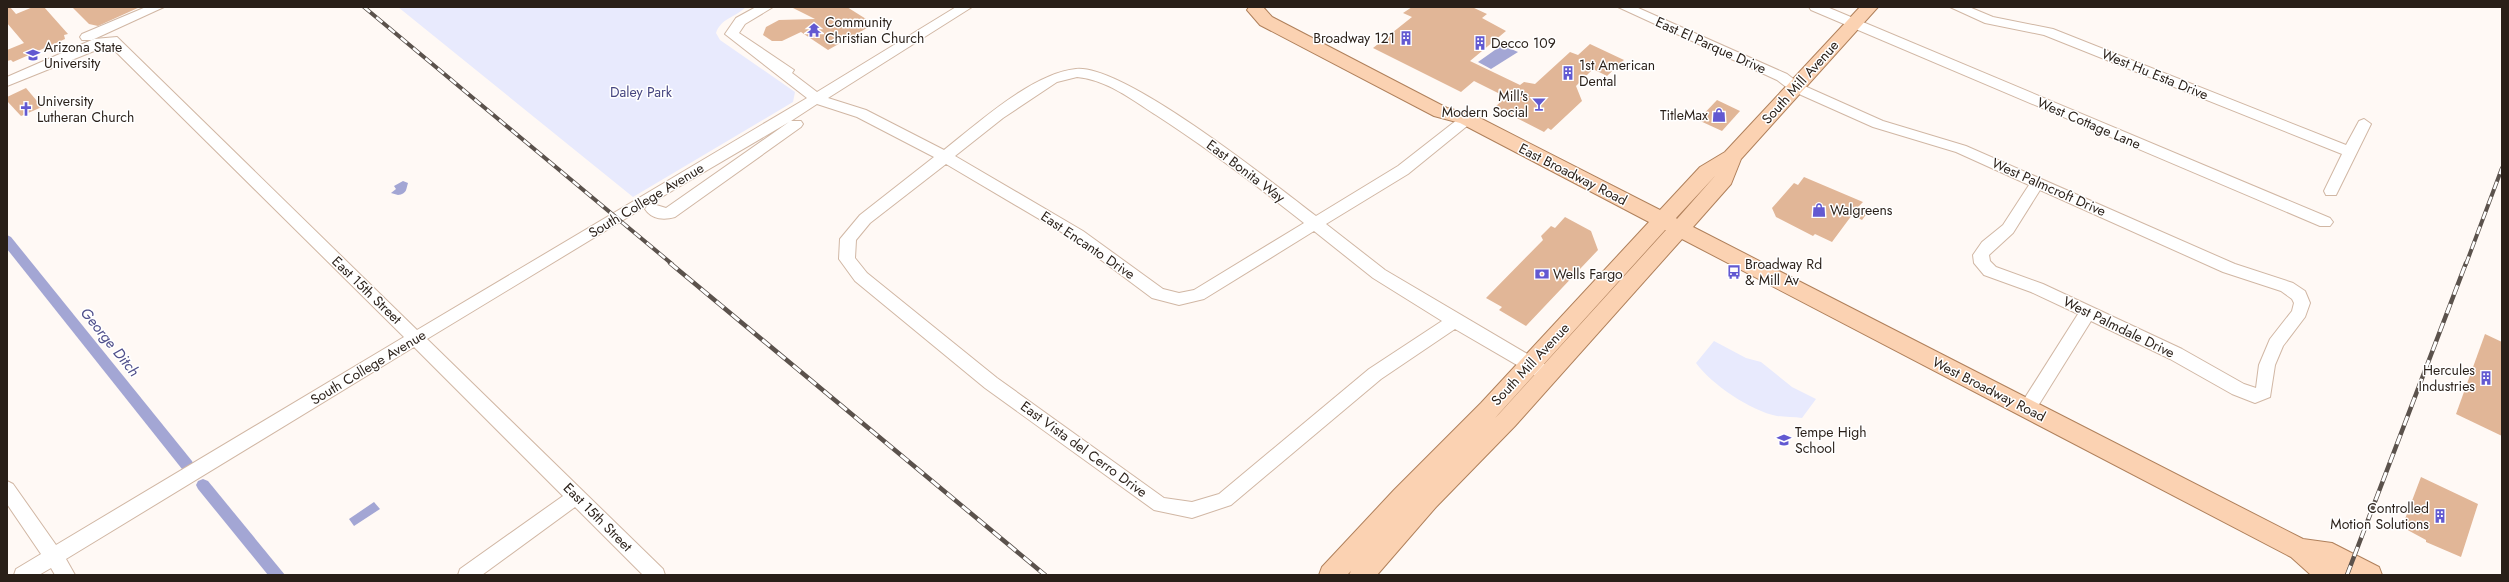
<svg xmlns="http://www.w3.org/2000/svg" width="2509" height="582" viewBox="0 0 2509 582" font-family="Jost,sans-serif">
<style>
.green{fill:#e8eafd}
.water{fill:#a3a6d4}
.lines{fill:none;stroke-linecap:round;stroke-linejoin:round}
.canal{fill:#a3a6d4;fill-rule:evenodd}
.building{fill:#e1b697}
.minor-casing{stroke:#d1b7a4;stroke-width:2}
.major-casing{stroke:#b0805b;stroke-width:2}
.minor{fill:#fff;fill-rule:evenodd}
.major{fill:#fbd2b2;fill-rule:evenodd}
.rail-far1-casing{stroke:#5b524c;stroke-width:4}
.rail-casing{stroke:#5b524c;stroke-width:4.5}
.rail-far1{stroke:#fff;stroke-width:2.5;stroke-dasharray:8;stroke-linecap:butt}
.rail{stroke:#fff;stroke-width:3;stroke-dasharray:10;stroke-linecap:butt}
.labels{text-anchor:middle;stroke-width:3;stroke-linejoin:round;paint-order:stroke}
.poi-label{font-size:14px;fill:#291f18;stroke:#fff;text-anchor:start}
.street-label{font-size:14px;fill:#291f18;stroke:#fff}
.park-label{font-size:14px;fill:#464680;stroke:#fff}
.water-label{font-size:15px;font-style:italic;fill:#4f4f8b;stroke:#fff}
</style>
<rect width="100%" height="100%" fill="#fff9f5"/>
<!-- green -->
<g class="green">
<path d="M398,7H746C736,17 721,18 716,33L720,40L795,92L793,102L633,197Z"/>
<path d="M1714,341L1746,358L1761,362L1792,387L1816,399L1802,418C1794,417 1785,417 1777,416C1751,411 1711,384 1696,363Z"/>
</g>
<!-- water -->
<g class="water">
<path d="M1502,45L1518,52L1491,69L1478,62Z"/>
<path d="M403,181L408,183C406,189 407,194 398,195L391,193L396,189L394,186Z"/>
<path d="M374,502L380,509L354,526L349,519Z"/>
</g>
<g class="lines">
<!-- canal -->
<g class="canal">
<path d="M7,235L11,237L192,461L194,465L192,469L187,471L182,469L7,249Z"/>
<path d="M203,479L208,481L285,575H268L198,489L196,485L198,481Z"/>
</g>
</g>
<!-- building -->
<g class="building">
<path d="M7,7H10L16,14L33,7H44L68,34L64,35L65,39L13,62L11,60L7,61V50L24,43L7,23Z"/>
<path d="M72,7H140L98,26L89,24Z"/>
<path d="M791,7H847L874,24L828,50L801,32L782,41H772L763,35L766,27L779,20L815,19Z"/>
<path d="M1412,7H1472L1487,14L1482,18L1506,31L1470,61L1520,85L1524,82L1535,84L1570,52L1578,55L1590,44L1624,60L1607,76L1593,69L1576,86L1582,101L1551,130L1548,128L1544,132L1495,107L1506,97L1474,81L1461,92L1373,48L1412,17L1403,13Z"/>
<path d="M26,88L42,107L21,116L7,101V97Z"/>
<path d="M1717,100L1740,111L1722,131L1698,120Z"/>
<path d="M1804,177L1863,202L1858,207L1868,212L1862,220L1852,215L1832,242L1815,234L1813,236L1776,217L1772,208L1794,183L1798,185Z"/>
<path d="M1565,217L1591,231L1598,250L1526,326L1499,310L1502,307L1486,298L1543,240L1541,236L1551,226L1555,228Z"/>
<path d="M2485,334L2502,342V436L2456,414Z"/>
<path d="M2421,477L2478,504L2461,557L2426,542V540L2402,527Z"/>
</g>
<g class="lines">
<defs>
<g id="minor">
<path d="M146,7H164L92,40H82L80,37L82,34Z"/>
<path d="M756,7H773L745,24L739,33L794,70L792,73L817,92L956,7H972L828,98L866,110L944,150C978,123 1033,73 1076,69C1124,64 1274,184 1316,216L1398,166L1462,116H1472L1474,119L1472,122L1408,174L1326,224L1385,270L1546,365L1548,370L1546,375L1540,377L1534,375L1455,329L1381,379L1231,505L1192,518L1154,510L985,388L855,281L839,259L840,239L860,215L934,157L857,117L817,104L791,121H801L803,124L801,127L675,217C665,220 652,220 645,209L648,205L427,339L663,569L665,575H643L575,507L482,575H458L460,569L563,496L414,347L66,559L75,575H55L51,568L39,575H14L16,569L41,554L7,504V481L13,484L56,545L404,337L109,45L7,86V77L94,39L117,37L417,330L807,98L725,34L736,18ZM1077,77C1107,80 1131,99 1156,115C1207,148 1256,185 1304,223L1194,290L1179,293L1163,289L1083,231L955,156L1003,118L1057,82ZM789,122L666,208L653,204L648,205ZM946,164L1073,239L1152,298L1179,305L1204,299L1314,231L1373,278L1442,321L1369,369L1219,494L1192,502L1164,498L997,378L867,273L855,258L856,240L870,223Z"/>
<path d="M1618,7H1636L1787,74L1800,84L1883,121L1966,146L2235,264L2293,283L2305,291L2310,303L2305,317L2283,346L2275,365L2270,397L2255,403L2232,394L2170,359L2091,321L2033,414L2027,416L2021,414L2018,409L2021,404L2078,314L2031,292L1984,275L1974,263L1973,255L1982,242L2003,225L2029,185L1956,152L1873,127L1790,90L1777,80ZM2040,190L2223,272L2281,291L2292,299L2294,303L2292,311L2270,339L2259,365L2256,388L2244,384L2182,349L2043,284L1996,267L1990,261L1989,255L2013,233Z"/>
<path d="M1809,7H1827L2330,218L2333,222L2330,226H2320L1811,10Z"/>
<path d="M1950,7H1969L1993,17L2053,29L2346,145L2359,121L2364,119L2371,124L2338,191L2336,195H2326L2324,191L2342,154L2044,35L1985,23Z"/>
</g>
<path id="major" d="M1249,7H1263L1272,17L1447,108L1474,115L1660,210L1700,167L1725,152L1860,7H1878L1741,159L1731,184L1693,227L2303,539L2332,543L2379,567L2382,575H2311L2291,557L1682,239L1515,426L1436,507L1377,575H1349L1351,571L1347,575H1319L1322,567L1394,490L1481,403L1649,222L1460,123L1434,116L1260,25L1247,10ZM1715,176L1677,219L1676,218L1714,177ZM1665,230H1666L1499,414L1495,418Z"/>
</defs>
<!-- minor casing -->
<use href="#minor" class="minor-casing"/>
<!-- major casing -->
<use href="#major" class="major-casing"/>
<!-- minor -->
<use href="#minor" class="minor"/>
<!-- major -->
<use href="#major" class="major"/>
<defs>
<g id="rail-far1">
<path d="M364,7L672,264"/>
<path d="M2466,264L2502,168"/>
</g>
<g id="rail">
<path d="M670,263L1045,575"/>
<path d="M2347,575L2466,263"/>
</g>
</defs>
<!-- rail-far1 casing -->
<use href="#rail-far1" class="rail-far1-casing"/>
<!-- rail casing -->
<use href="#rail" class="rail-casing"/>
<!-- rail-far1 -->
<use href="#rail-far1" class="rail-far1"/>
<!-- rail -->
<use href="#rail" class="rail"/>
</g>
<!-- icons -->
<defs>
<symbol id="temple-bare" viewBox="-9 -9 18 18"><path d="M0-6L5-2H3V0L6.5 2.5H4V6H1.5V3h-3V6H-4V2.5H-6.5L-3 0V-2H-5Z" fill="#6259d1" stroke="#fff" stroke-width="2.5" paint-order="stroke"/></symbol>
<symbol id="building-bare" viewBox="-9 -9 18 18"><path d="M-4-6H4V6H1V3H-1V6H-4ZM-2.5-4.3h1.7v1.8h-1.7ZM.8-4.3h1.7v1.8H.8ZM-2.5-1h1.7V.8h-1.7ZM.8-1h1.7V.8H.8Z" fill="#6259d1" stroke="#fff" stroke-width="2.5" paint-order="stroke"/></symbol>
<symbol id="university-bare" viewBox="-9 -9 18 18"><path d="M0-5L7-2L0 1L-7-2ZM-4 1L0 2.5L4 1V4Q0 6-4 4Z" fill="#6259d1" stroke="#fff" stroke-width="2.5" paint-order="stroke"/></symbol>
<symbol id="bar-bare" viewBox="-9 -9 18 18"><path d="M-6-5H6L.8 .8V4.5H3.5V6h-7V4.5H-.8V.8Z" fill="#6259d1" stroke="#fff" stroke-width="2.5" paint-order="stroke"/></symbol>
<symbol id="church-bare" viewBox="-9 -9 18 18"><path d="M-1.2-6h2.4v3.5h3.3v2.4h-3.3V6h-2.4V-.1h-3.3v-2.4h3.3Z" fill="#6259d1" stroke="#fff" stroke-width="2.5" paint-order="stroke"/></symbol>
<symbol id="shop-bare" viewBox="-9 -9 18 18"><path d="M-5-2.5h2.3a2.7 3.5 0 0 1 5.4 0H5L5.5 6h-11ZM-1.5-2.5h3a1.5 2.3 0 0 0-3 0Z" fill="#6259d1" stroke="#fff" stroke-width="2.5" paint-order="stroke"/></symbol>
<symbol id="bus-bare" viewBox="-9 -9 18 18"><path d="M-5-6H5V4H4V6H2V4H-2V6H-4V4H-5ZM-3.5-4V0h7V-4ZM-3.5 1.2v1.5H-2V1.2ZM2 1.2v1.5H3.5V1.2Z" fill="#6259d1" stroke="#fff" stroke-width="2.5" paint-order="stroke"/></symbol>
<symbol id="bank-bare" viewBox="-9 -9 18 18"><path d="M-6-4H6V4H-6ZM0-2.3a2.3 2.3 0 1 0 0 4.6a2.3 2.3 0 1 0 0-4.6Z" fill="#6259d1" stroke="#fff" stroke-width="2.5" paint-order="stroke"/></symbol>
<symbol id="school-bare" viewBox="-9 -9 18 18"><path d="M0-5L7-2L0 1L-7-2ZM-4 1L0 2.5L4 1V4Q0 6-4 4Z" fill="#6259d1" stroke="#fff" stroke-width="2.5" paint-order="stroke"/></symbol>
</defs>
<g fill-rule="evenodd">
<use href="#temple-bare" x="804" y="20" width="20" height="20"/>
<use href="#building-bare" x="1396" y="28" width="20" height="20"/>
<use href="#building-bare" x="1470" y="33" width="20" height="20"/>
<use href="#university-bare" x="23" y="45" width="20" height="20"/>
<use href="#building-bare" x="1558" y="63" width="20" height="20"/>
<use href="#bar-bare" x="1529" y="94" width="20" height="20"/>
<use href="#church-bare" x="16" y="99" width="20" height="20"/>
<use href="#shop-bare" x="1709" y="105" width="20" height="20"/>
<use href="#shop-bare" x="1809" y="200" width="20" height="20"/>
<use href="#bus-bare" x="1724" y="262" width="20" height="20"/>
<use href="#bank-bare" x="1532" y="264" width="20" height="20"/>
<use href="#building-bare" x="2476" y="368" width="20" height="20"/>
<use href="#school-bare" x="1774" y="430" width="20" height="20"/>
<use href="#building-bare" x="2430" y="506" width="20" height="20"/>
</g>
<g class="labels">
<!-- poi labels -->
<g class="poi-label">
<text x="825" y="27">Community<tspan x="825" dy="16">Christian Church</tspan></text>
<text x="1395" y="43" text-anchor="end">Broadway 121</text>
<text x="1491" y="48">Decco 109</text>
<text x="44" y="52">Arizona State<tspan x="44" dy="16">University</tspan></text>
<text x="1579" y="70">1st American<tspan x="1579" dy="16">Dental</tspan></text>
<text x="1528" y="101" text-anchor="end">Mill's<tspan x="1528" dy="16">Modern Social</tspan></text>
<text x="37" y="106">University<tspan x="37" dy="16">Lutheran Church</tspan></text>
<text x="1708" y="120" text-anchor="end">TitleMax</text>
<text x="1830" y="215">Walgreens</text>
<text x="1745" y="269">Broadway Rd<tspan x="1745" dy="16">&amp; Mill Av</tspan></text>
<text x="1553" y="279">Wells Fargo</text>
<text x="2475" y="375" text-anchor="end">Hercules<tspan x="2475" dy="16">Industries</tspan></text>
<text x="1795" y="437">Tempe High<tspan x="1795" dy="16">School</tspan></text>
<text x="2429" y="513" text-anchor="end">Controlled<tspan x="2429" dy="16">Motion Solutions</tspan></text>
</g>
<!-- street labels -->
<g class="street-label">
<text transform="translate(1711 45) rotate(24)" y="5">East El Parque Drive</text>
<text transform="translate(2155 74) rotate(22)" y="5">West Hu Esta Drive</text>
<text transform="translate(1800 82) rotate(-48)" y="5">South Mill Avenue</text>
<text transform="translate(2089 123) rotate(23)" y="5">West Cottage Lane</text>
<text transform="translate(1246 171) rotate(37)" y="5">East Bonita Way</text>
<text transform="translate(1573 174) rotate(27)" y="5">East Broadway Road</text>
<text transform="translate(2049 187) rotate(24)" y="5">West Palmcroft Drive</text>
<text transform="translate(646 200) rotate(-31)" y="5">South College Avenue</text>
<text transform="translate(1088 245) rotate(34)" y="5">East Encanto Drive</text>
<text transform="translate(367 290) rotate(44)" y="5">East 15th Street</text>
<text transform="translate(2119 327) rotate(26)" y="5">West Palmdale Drive</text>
<text transform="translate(1530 364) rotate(-47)" y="5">South Mill Avenue</text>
<text transform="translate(368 367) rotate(-31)" y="5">South College Avenue</text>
<text transform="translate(1989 389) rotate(27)" y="5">West Broadway Road</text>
<text transform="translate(1084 449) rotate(36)" y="5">East Vista del Cerro Drive</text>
<text transform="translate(598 517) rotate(45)" y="5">East 15th Street</text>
</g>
<!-- park labels -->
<g class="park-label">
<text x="641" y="97">Daley Park</text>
</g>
<!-- water labels -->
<g class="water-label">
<text transform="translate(110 342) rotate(51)" y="5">George Ditch</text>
</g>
</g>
<!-- border -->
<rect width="2509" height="582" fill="none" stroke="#291f18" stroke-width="16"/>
</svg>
